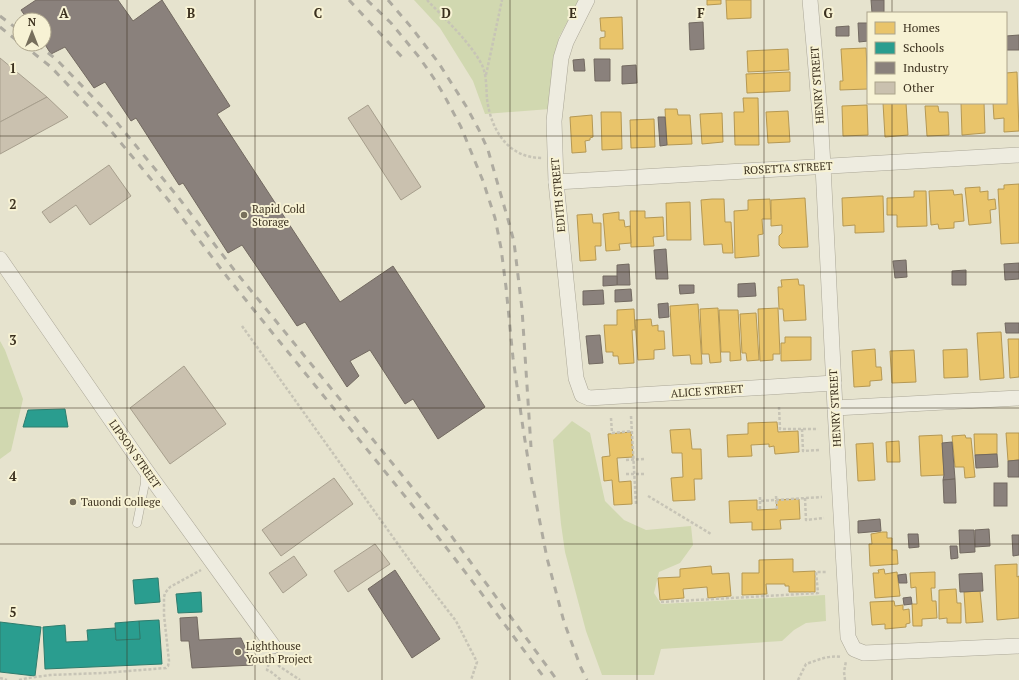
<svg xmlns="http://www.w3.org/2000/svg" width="1019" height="680" viewBox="0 0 1019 680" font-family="'PT Serif',serif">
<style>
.green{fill:#d1d8b0}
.homes{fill:#e9c46a;stroke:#b59853}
.schools{fill:#2a9d8f;stroke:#2f7c6d}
.industry{fill:#8a817c;stroke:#726960}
.building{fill:#cac1af;stroke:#a79f8d}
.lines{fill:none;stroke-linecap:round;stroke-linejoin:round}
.lane-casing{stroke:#aba797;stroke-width:9}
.street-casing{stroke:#aba797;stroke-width:16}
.path{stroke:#c7c4b6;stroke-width:2.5;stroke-dasharray:3 2;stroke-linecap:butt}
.lane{stroke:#eeece0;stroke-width:8}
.street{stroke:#eeece0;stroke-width:15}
.rail{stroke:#aeaba0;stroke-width:3;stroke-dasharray:7 7;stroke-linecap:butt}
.grid{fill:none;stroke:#3b301e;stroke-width:1;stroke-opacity:0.55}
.poi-dot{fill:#776f5c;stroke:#f7f2d4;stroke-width:1.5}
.labels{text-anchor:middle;stroke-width:4;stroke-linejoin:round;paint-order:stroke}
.street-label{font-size:11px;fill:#3b301e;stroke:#f7f2d4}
.poi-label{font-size:11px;fill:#3b301e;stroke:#f7f2d4;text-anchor:start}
.grid-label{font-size:13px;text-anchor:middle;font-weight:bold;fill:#3b301e;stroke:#f7f2d4;stroke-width:4;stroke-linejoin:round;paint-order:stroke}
</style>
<rect width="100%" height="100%" fill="#e6e3ce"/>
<!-- green -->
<g class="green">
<path d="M414,0H579L559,37L555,55L550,109L485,114L473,81L440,28Z"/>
<path d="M0,341L5,350L23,399L11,451L0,459Z"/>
<path d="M572,421L590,433L605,501L624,520L646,530L691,526L693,545L680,563L659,572L654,593L661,604L825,595L826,621L806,623L794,630L782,641L661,649L654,675H602L586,631L565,552L561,524L553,440Z"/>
</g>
<!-- homes -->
<g class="homes">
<path d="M707,0H721V4L707,5Z"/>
<path d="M726,0H751V18L727,19Z"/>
<path d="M622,17L623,49H600V38L605,37V31H601L600,18Z"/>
<path d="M866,48L868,89L840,90V81H843L841,49Z"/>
<path d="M788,49L789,70L748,72L747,51Z"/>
<path d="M790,72V91L747,93L746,74Z"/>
<path d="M1017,72L1019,131L1004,132V118L994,119L993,103H1006V73Z"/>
<path d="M743,98H758L759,145H735L734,112H744Z"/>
<path d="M883,103H906L908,135L885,137Z"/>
<path d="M961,103H984L985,133L962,135Z"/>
<path d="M867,105L868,135L843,136L842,106Z"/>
<path d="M925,106H938L939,112H948L949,135L927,136Z"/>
<path d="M665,109H677L678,115H690L692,144L667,145Z"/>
<path d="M788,111L790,142L768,143L766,112Z"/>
<path d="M601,112H621L622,149L602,150Z"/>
<path d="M722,113L723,142L702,144L700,114Z"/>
<path d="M592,115L593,137L590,138V140L585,141L586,152L572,153L570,117Z"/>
<path d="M654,119L655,147L631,148L630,120Z"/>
<path d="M1019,184V243L1001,244L998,189H1004V185Z"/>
<path d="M980,187V192L988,191V200L995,199L996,209L990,210L991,223L969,225L965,188Z"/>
<path d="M953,190L954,195L962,194L964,221L954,222V228L939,229L938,224L931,225L929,191Z"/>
<path d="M914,191H926L927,226L897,227V215H887V198L914,197Z"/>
<path d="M879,196H883L884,232L855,233V225L843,226L842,198Z"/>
<path d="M805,198L808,247L782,248L779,245V236L782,233V225L771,226V200Z"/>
<path d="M712,199H724L725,222H731L733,253H723L722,244L704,245L701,200Z"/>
<path d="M770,199L771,219H762L763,234L758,235L759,256L735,258L734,211L748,210V200Z"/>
<path d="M690,202L691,240H667L666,203Z"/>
<path d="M630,211H645V218L663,217L664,236L653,237L654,246L631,247Z"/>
<path d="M619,212V220H624L625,227L630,226L631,243L619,244L620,250L606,251L603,214Z"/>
<path d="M592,214L593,223H601V246H595L596,260L580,261L577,215Z"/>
<path d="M798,279L799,285H804L806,320L784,321L783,309H779L778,287H782L781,280Z"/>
<path d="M698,304L702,364H691L690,355L673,356L670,306Z"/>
<path d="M718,308L721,362L710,363L709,354H702L700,309Z"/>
<path d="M778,308L780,354H773V360L760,361L758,309Z"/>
<path d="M634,309L635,330H632L634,363L619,364L618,356H613V352H606L604,325H617V310Z"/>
<path d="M719,310H738L741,360L730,361V352H721Z"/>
<path d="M756,313L759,360L747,361L746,353H742L740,314Z"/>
<path d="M651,319L652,326L658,325V331H664L665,349L654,350V359L638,360L635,320Z"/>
<path d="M1001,332L1004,378L980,380L977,333Z"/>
<path d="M785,337H811V360L781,361V343H785Z"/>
<path d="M1008,339H1019V377L1010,378Z"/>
<path d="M875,349L876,367H881L882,380L870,381V386L854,387L852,351Z"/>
<path d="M967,349L968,377L944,378L943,350Z"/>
<path d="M914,350L916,382L892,383L890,351Z"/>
<path d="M777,422L778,432L798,431L799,452L775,454L774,446L769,447V444L751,445L752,456L728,457L727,435L748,434V423Z"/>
<path d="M690,429L692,449H701L702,479H694L695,500L673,501L671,478L683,477L682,453H672L670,430Z"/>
<path d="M631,432L633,457L617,458L619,482L631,481L632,504L614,505L612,480L604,481L602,457L610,456L608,434Z"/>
<path d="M1006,433H1019V460L1008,461Z"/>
<path d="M974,434H997V454L975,455Z"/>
<path d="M942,435L944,475L921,476L919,436Z"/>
<path d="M965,435L966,438H971L975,477L965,478L964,467H955L952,436Z"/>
<path d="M899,441L900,462H887L886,442Z"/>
<path d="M873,443L875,480L858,481L856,444Z"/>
<path d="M799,499L800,519L780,520L781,529L752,530V522L730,523L729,501L757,500V510L777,509L776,500Z"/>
<path d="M882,532H887V538H892V550H897L898,564L870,566L869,544H872L871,534Z"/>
<path d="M793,559V572L815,571V592H789V586H785V584H766L767,594L742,595V573H759V560Z"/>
<path d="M1017,564V577L1019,576V618L997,620L995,565Z"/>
<path d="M711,566L712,574L729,573L731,596L708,598L707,587L683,589L684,598L660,600L658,578L680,577V569Z"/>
<path d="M884,569L885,574L897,572L900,596L875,598L873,573H879L878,570Z"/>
<path d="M935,572V588H931L932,601H936L937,618L922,619V626H913L912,604H917L916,587L911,588L910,573Z"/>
<path d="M956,589L957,603H961V623H947V618L939,619V590Z"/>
<path d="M980,591L983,622L966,623L964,592Z"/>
<path d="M894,601L895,606L903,605V610L909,609L910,623L906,624V627L885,629V624L872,625L870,602Z"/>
</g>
<!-- schools -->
<g class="schools">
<path d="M65,409L68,427H23L28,410Z"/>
<path d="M158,578L160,602L135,604L133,580Z"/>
<path d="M201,592L202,612L178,613L176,594Z"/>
<path d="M159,620L162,664L45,669L43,627L65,625L66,642L88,641L87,630L115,628L116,640L140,639L139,621Z"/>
<path d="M139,621L140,639L116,640L115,623Z"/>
<path d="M0,622L41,627L35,676L0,672Z"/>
</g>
<!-- industry -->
<g class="industry">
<path d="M36,0H118L133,21L162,0L230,106L217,114L340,302L393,266L485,407L438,439L413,399L405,404L370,350L350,361L359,376L347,387L305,322L297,326L242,245L228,253L183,183L179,185L136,118L131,121L105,82L94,88L65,47L51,54L44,43V20H28L21,10Z"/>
<path d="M871,0H884V13H872Z"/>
<path d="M703,22L704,49L690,50L689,23Z"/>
<path d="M858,23H868V41L859,42Z"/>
<path d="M849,26V36H836V27Z"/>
<path d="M1019,35V50H1006V36Z"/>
<path d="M584,59L585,71H574L573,60Z"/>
<path d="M594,59H610V81H595Z"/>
<path d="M636,65L637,83L622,84V66Z"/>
<path d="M658,117H665L667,145L660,146Z"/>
<path d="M666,249L668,279H656L654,250Z"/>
<path d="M906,260L907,277L895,278L893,261Z"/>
<path d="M1019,263V279L1005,280L1004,264Z"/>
<path d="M629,264L630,285H617V265Z"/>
<path d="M966,270V285H952V271Z"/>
<path d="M603,276H617V285L603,286Z"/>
<path d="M755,283L756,296L738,297V284Z"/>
<path d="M679,285H694V293L680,294Z"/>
<path d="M631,289L632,301L615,302V290Z"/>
<path d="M603,290L604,304L583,305V291Z"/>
<path d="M668,303L669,317L659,318L658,304Z"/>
<path d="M1005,323H1019V333H1006Z"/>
<path d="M600,335L603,363L589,364L586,336Z"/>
<path d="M952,442L955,479L943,480L944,475L942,443Z"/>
<path d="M997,454L998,467L976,468L975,455Z"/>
<path d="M1019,460V477H1008V461Z"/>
<path d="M955,479L956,503H944L943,480Z"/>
<rect x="994" y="483" width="13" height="23"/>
<path d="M880,519L881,531L858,533V521Z"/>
<path d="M989,529L990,546L975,547V530Z"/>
<path d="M959,530H974L975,552L960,553Z"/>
<path d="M908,534H918L919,547L909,548Z"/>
<path d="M1012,535H1019V555L1013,556Z"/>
<path d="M950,546H957L958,558L951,559Z"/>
<path d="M395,570L440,639L412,658L368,589Z"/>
<path d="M982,573L983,591L960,592L959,574Z"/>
<path d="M906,574L907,583H899L898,575Z"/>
<path d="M911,597L912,604L904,605L903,598Z"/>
<path d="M197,617L199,640L241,638L253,665L192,668L189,641H181L180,618Z"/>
</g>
<!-- building -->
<g class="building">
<path d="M0,58L47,97L0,122Z"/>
<path d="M47,97L68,117L0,154V122Z"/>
<path d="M368,105L421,187L401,200L348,118Z"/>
<path d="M109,165L131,196L90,225L76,205L50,223L42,212Z"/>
<path d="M184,366L226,424L170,464L130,408Z"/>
<path d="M334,478L353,504L281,556L262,530Z"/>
<path d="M375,544L390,564L348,592L334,571Z"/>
<path d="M294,556L307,575L283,593L269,573Z"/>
</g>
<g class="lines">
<defs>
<path id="lane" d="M137,523L145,483V470"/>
<g id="street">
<path d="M587,0L566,42L561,58L554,121L556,182L576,378L582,395L589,398L834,383"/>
<path d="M810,0L820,115L823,166L835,408L848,637L854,649L864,653L1019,646"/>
<path d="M556,182L1019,155"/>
<path d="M0,259L145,469L273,646"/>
<path d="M835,408L1019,398"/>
</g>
</defs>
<!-- lane casing -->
<use href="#lane" class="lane-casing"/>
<!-- street casing -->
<use href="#street" class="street-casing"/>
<!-- path -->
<g class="path">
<path d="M427,0C445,19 468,40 481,63C487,74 486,87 487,99C491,130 508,158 542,158"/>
<path d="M486,75L502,0"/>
<path d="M242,326L415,568L456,621L477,662L471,680"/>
<path d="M779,407L780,429H818"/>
<path d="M631,416L636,504"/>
<path d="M611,418L612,433L632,431"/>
<path d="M802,429L803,451L819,450"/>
<path d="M626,460L645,459"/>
<path d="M626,474H646"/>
<path d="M648,496L711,534"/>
<path d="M776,496L777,509"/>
<path d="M760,497V501L822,497"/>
<path d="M805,498L806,520L824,518"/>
<path d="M760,501V509"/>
<path d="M661,602L818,593L816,572H827"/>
<path d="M270,659L267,670L270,671L281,680"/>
<path d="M277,660L279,666L300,680"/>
<path d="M0,678L7,680"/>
<path d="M19,680L28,678L50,675L103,673L166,668L168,666L169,661L164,615V597L165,593L170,587L201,570"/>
<path d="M798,680L806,664C818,660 828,655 841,657"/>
<path d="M845,680L844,672L846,661"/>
</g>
<!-- lane -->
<use href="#lane" class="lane"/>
<!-- street -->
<use href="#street" class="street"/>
<!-- rail -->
<g class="rail">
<path d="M349,0L402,57"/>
<path d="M367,0L391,23L419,57L433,77L444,95L461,127L483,181L495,218L501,248L506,287L513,358L523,428L530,472L547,558L564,622L581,668L587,680"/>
<path d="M388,0L411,27L438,62L466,106L479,130L488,150L509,223L514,242L522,309L531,447"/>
<path d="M0,16L20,31"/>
<path d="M0,27L20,43"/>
<path d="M22,44L51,67L106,125L170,202L228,278L438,537L476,586L546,680"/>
<path d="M37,44L57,60L114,119L178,197L235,271L447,530L557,680"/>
</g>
</g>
<!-- grid -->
<path class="grid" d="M127,0V680M255,0V680M382,0V680M510,0V680M637,0V680M764,0V680M892,0V13M892,103V680M0,136H1019M0,272H1019M0,408H1019M0,544H1019"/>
<!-- markers -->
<g class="poi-dot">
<circle cx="244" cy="215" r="4"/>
<circle cx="73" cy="502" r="4"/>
<circle cx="238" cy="652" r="4"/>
</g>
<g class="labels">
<!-- street labels -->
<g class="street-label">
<text transform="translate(817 85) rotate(-94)" y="4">HENRY STREET</text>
<text transform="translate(788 168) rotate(-3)" y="4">ROSETTA STREET</text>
<text transform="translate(558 195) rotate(-95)" y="4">EDITH STREET</text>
<text transform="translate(707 391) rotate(-4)" y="4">ALICE STREET</text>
<text transform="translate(835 408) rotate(-93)" y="4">HENRY STREET</text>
<text transform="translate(135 454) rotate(55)" y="4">LIPSON STREET</text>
</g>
<!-- poi labels -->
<g class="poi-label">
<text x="252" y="213">Rapid Cold<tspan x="252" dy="13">Storage</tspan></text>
<text x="81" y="506">Tauondi College</text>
<text x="246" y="650">Lighthouse<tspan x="246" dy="13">Youth Project</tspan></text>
</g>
</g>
<g class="grid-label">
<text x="64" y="18">A</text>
<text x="191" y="18">B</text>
<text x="318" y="18">C</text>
<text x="446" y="18">D</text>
<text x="573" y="18">E</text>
<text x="701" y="18">F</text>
<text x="828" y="18">G</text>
<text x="13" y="73">1</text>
<text x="13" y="209">2</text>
<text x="13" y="345">3</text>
<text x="13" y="481">4</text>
<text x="13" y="617">5</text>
</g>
<!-- legend -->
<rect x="867" y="12" width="140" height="92" fill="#f7f2d4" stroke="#aca48b"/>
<rect x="875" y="22" width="20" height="12" fill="#e9c46a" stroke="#aca48b"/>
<text x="903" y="32" font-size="12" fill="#3b301e">Homes</text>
<rect x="875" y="42" width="20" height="12" fill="#2a9d8f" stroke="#aca48b"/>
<text x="903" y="52" font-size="12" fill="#3b301e">Schools</text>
<rect x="875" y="62" width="20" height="12" fill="#8a817c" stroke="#aca48b"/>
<text x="903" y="72" font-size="12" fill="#3b301e">Industry</text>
<rect x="875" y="82" width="20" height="12" fill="#cac1af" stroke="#aca48b"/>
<text x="903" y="92" font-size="12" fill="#3b301e">Other</text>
<!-- north arrow -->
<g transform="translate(32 32)"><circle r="19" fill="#f7f2d4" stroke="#aca48b"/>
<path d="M0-3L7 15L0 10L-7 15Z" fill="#776f5c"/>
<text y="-6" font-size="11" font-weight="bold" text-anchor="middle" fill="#3b301e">N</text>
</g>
</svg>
